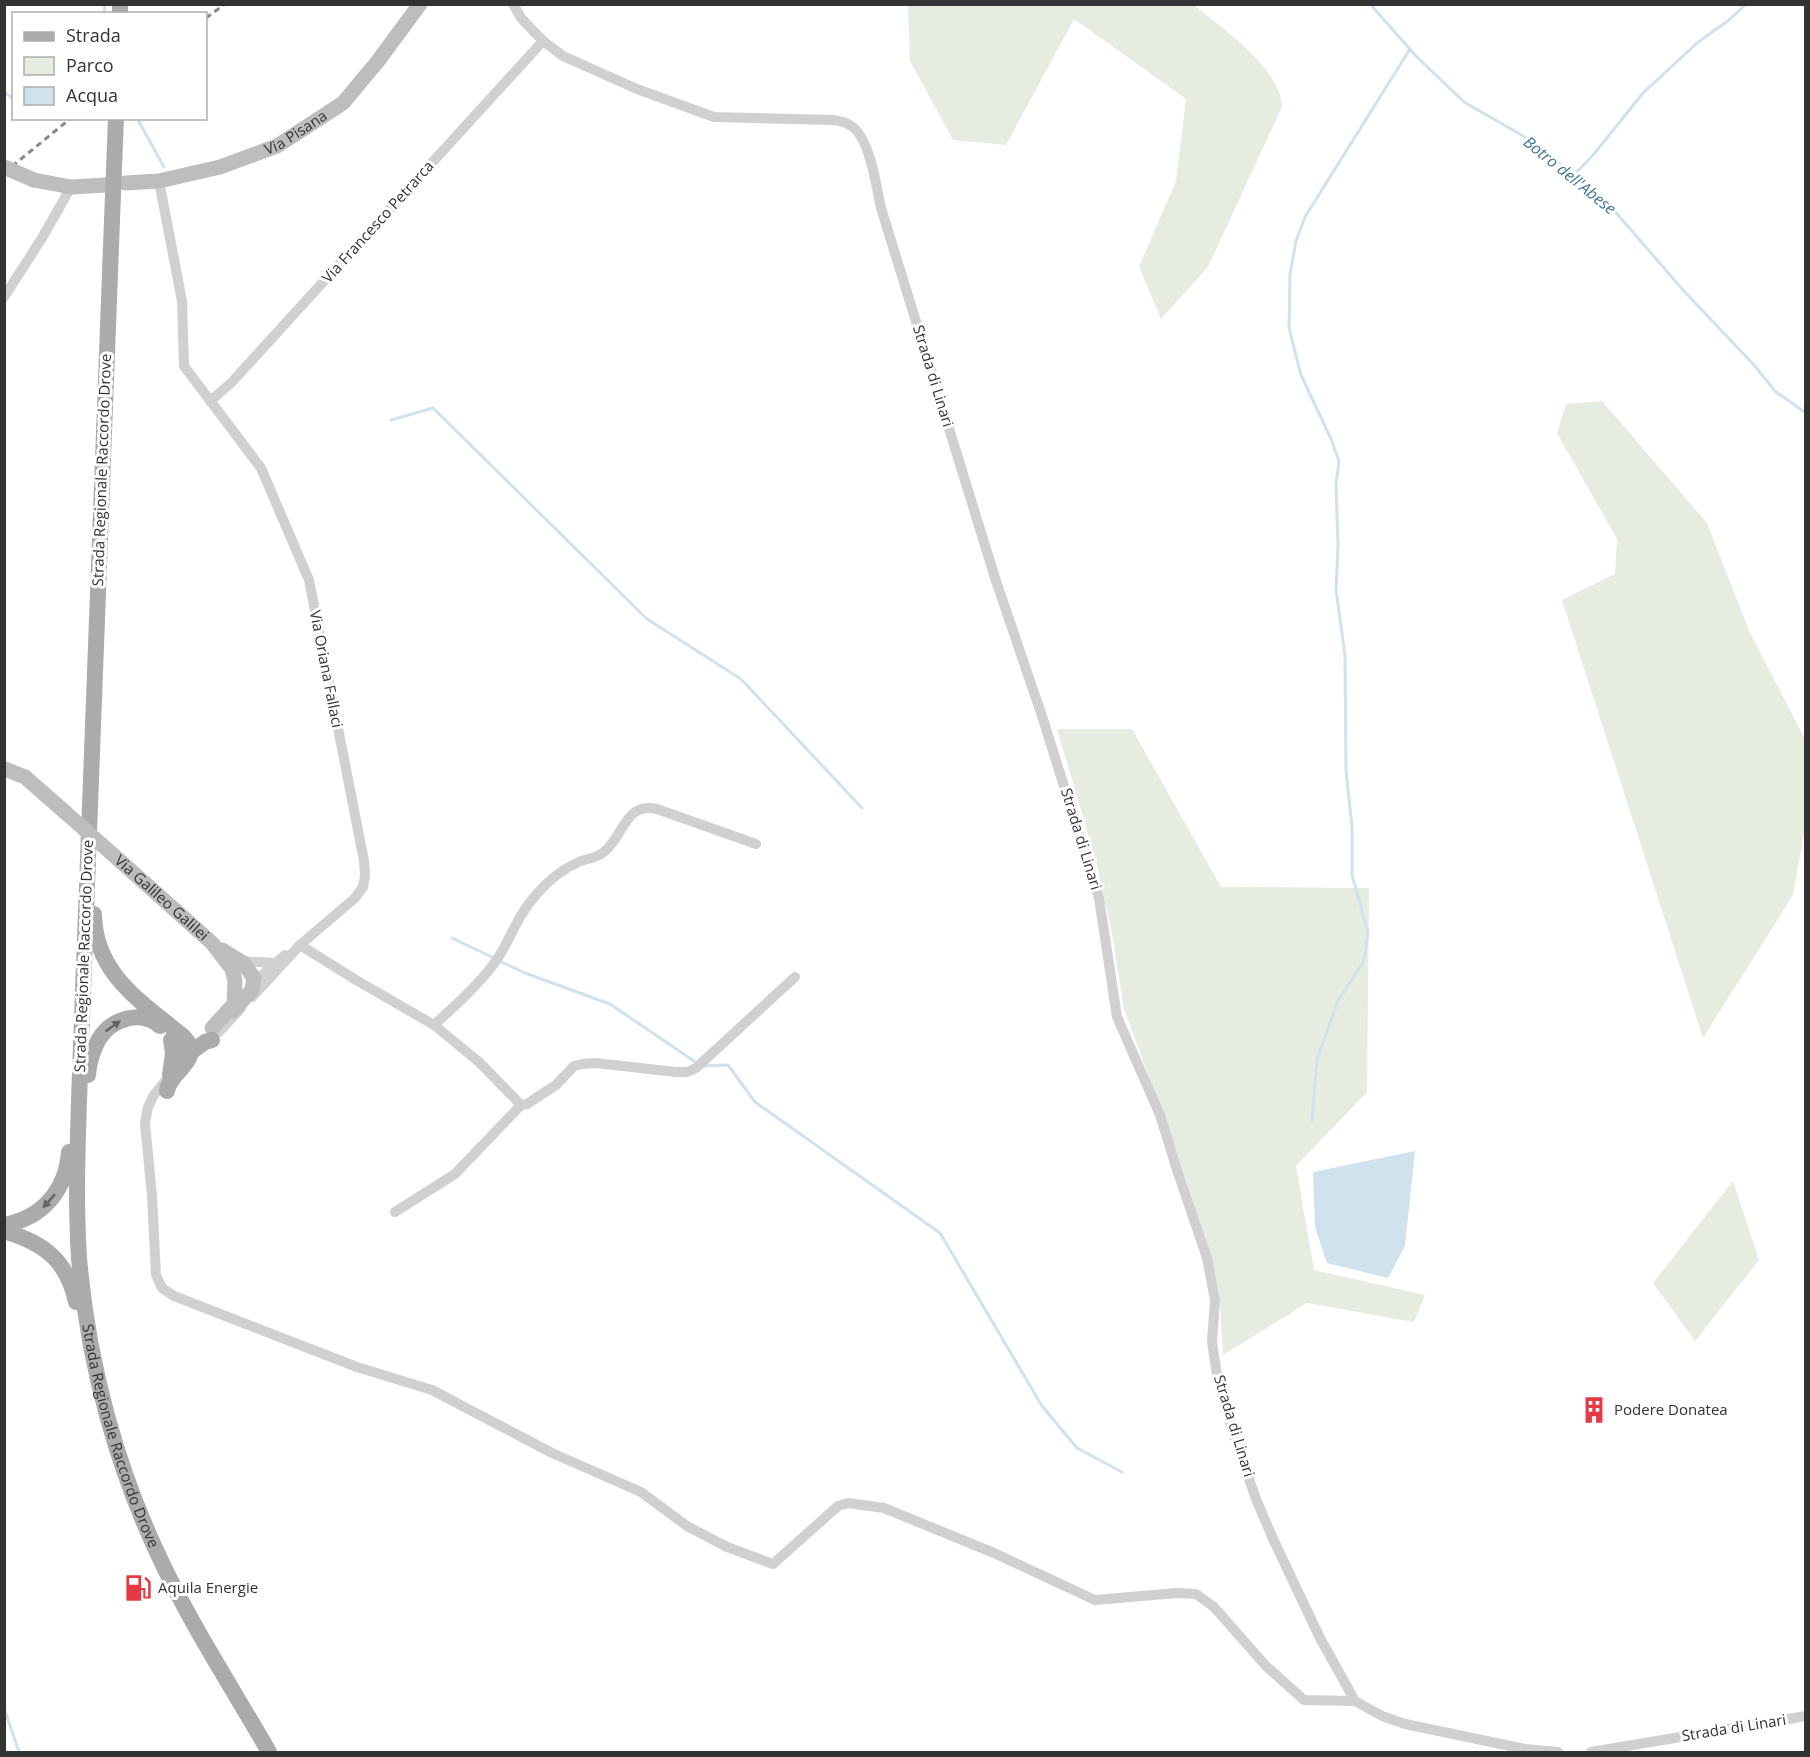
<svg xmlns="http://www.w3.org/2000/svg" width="1810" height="1757" viewBox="0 0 1810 1757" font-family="'Open Sans',sans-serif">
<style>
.green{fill:#e6ecdf}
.water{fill:#cfe2ee}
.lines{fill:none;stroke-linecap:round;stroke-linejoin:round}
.stream{stroke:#cfe2ee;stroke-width:3}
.street{stroke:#d0d0d0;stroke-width:10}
.secondary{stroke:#bdbdbd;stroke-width:15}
.primary{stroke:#ababab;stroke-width:16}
.rail{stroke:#888;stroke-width:3;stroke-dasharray:6 4.5;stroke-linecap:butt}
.secondary-bridge{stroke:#bdbdbd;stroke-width:15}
.primary-bridge{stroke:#ababab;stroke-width:16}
.oneway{fill:#636363}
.labels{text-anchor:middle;stroke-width:6;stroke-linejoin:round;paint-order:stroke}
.street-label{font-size:15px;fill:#333;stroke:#fff}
.poi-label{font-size:15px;fill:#333;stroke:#fff;text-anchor:start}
.water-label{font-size:16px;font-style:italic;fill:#3f7597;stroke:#fff}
</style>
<rect width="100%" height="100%" fill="#fff"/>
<!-- green -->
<g class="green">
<path d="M908,5H1194C1223,29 1280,67 1282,107L1208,267L1161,319L1139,267L1176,181L1186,99L1074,19L1006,145L953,140L910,61Z"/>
<path d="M1602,401L1707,523L1750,633L1805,739V827L1793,895L1703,1038L1562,600L1615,574L1617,539L1557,433L1566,404Z"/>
<path d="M1057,729H1132L1221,887L1369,888L1367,1092L1296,1166L1314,1270L1425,1295L1414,1322L1307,1303L1223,1355L1219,1291L1205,1237L1177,1153L1124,1009L1111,928L1095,857Z"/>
<path d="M1733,1181L1759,1260L1695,1341L1653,1283Z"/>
</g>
<!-- water -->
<path class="water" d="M1415,1151L1405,1246L1388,1278L1327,1263L1315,1227L1313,1172Z"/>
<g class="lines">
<!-- stream -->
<g class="stream">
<path d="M1370,4L1416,56L1464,102L1525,137L1574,175L1612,208L1683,290L1754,365L1775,391L1806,413"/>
<path d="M104,14L105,4"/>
<path d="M4,92L14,99"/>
<path d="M137,118L164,167"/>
<path d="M1574,175L1594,154L1643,93L1697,43L1729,20L1746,4"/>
<path d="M391,420L433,408L647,619L741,679L862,808"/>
<path d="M452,938L494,958"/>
<path d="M499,961L525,973L610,1004L694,1061"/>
<path d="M703,1066L728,1065L755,1102L940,1233L1042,1406L1077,1448L1122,1472"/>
<path d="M1312,1120L1317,1059L1338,1001L1364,961L1368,932L1352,875V827L1346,771L1345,655L1336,590L1338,546L1336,484L1339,461L1331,439L1301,375L1289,328L1290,274L1296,241L1305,217L1410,49"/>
<path d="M4,1708L19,1752"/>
</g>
<!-- street -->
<g class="street">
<path d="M513,4L521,18L543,41L563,56L637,89L714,117L834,120C838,121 844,122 848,124C870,134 876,186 881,208L996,581L1043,719L1099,898L1117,1017L1160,1115L1177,1170L1207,1258L1215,1300L1212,1342L1218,1382L1234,1436L1256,1499L1274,1541L1320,1638L1355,1701L1382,1716L1405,1724L1525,1749L1558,1752"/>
<path d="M159,181L182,301L184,366L261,468L309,580L364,861L365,876L363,887L355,898L300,945L252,997"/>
<path d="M4,297L42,238L71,187"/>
<path d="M210,401L231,383L543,41"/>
<path d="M300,945L356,980L434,1025C455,1006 476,987 493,965C510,943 516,916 536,895C548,881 562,869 579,862C588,858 598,858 605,851C624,835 625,802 657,809L756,844"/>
<path d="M241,961L273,963"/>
<path d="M252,984L285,955"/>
<path d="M434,1025L479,1062L521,1105L527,1104L556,1085L574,1066L582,1064L596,1063L676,1072H687L696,1068L795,977"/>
<path d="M219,1032L241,1008"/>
<path d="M169,1076L154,1095L148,1107L145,1123L152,1196L156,1275L162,1288L174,1296L357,1367L432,1390L552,1453L641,1492L687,1526L727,1547L773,1564L838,1506L848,1503L884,1508L994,1553L1095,1600L1177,1593L1196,1594L1214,1607L1266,1666L1304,1700L1355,1701"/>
<path d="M395,1212L455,1174L521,1105"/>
<path d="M1591,1752L1806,1716"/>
</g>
<!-- secondary -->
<g class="secondary">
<path d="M34,180L71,187L106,185"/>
<path id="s1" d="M125,183L159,181L220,167L277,146L343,103L378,61L420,4"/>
<path d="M5,769L25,777L66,813"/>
<path id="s2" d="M110,852L212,943L232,969L235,981L234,1004L212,1028"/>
<path d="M222,950L243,963L254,978L252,990L233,1011"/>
</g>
<!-- primary -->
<g class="primary">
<path d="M120,14V4"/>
<path id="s3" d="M112,220L80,1072C78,1134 75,1196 79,1258C88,1364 117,1471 164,1567C195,1631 234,1691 269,1752"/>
<path d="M94,914C95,975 142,1002 184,1037C205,1061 170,1070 167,1091"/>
<path d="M184,1051L191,1052L205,1042L212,1040"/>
<path d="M88,1075C89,1063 92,1051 99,1039C111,1019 141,1009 160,1026"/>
<path d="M170,1075L173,1053L171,1040"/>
<path d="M4,1225C43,1218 66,1190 69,1152"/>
<path d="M4,1231C44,1243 67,1260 76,1302"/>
</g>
<!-- rail -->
<g class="rail">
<path d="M206,18L225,4"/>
<path d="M4,173L71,118"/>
</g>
<!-- secondary-bridge -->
<g class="secondary-bridge">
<path d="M4,167L34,180"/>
<path d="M66,813L110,852"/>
</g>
<!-- primary-bridge -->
<path class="primary-bridge" d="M112,220L116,118"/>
</g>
<!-- one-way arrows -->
<defs><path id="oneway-solid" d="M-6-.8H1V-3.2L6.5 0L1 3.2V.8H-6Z" transform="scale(1.5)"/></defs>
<g class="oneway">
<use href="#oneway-solid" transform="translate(113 1026) rotate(-35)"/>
<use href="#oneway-solid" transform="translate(49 1201) rotate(132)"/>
</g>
<!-- icons -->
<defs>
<symbol id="building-bare" viewBox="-9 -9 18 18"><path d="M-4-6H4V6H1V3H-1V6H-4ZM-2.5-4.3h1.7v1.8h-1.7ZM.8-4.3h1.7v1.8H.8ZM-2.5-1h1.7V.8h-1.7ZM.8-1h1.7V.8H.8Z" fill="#e63946" stroke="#fff" stroke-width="2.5" paint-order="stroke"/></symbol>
<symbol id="fuel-bare" viewBox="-9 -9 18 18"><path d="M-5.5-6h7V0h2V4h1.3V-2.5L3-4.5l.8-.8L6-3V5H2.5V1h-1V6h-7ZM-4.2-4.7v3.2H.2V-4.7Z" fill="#e63946" stroke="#fff" stroke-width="2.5" paint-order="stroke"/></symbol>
</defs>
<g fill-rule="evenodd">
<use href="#building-bare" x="1575" y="1391" width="38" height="38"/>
<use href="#fuel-bare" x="119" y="1569" width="38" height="38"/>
</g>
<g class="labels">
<!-- street labels -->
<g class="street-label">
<text dy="5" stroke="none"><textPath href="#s1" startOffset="180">Via Pisana</textPath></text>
<text transform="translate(378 222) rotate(-48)" y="5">Via Francesco Petrarca</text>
<text transform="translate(933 376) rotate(73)" y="5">Strada di Linari</text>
<text transform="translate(102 470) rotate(-88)" y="5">Strada Regionale Raccordo Drove</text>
<text transform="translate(326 669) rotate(79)" y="5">Via Oriana Fallaci</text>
<text transform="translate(1081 839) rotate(73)" y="5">Strada di Linari</text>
<text dy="5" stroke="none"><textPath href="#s2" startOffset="69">Via Galileo Galilei</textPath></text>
<text transform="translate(84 956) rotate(-88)" y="5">Strada Regionale Raccordo Drove</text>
<text transform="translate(1234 1426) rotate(73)" y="5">Strada di Linari</text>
<text dy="5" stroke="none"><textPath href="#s3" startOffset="1222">Strada Regionale Raccordo Drove</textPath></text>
<text transform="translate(1734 1728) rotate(-9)" y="5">Strada di Linari</text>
</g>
<!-- poi labels -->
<g class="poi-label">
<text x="1614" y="1415">Podere Donatea</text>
<text x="158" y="1593">Aquila Energie</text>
</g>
<!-- water labels -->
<g class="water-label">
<text transform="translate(1570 175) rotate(39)" y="6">Botro dell'Abese</text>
</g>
</g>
<!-- border -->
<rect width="1810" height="1757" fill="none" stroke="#333333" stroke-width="12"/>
<!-- legend -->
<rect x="12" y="12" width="195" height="108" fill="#ffffff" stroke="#adadad" stroke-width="1.5"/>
<rect x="24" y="32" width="30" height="9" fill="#ababab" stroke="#adadad" stroke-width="1.5"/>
<text x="66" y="42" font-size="18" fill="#333333">Strada</text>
<rect x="24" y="57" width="30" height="18" fill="#e6ecdf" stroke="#adadad" stroke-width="1.5"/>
<text x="66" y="72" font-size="18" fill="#333333">Parco</text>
<rect x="24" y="87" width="30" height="18" fill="#cfe2ee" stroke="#adadad" stroke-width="1.5"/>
<text x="66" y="102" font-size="18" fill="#333333">Acqua</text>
</svg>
